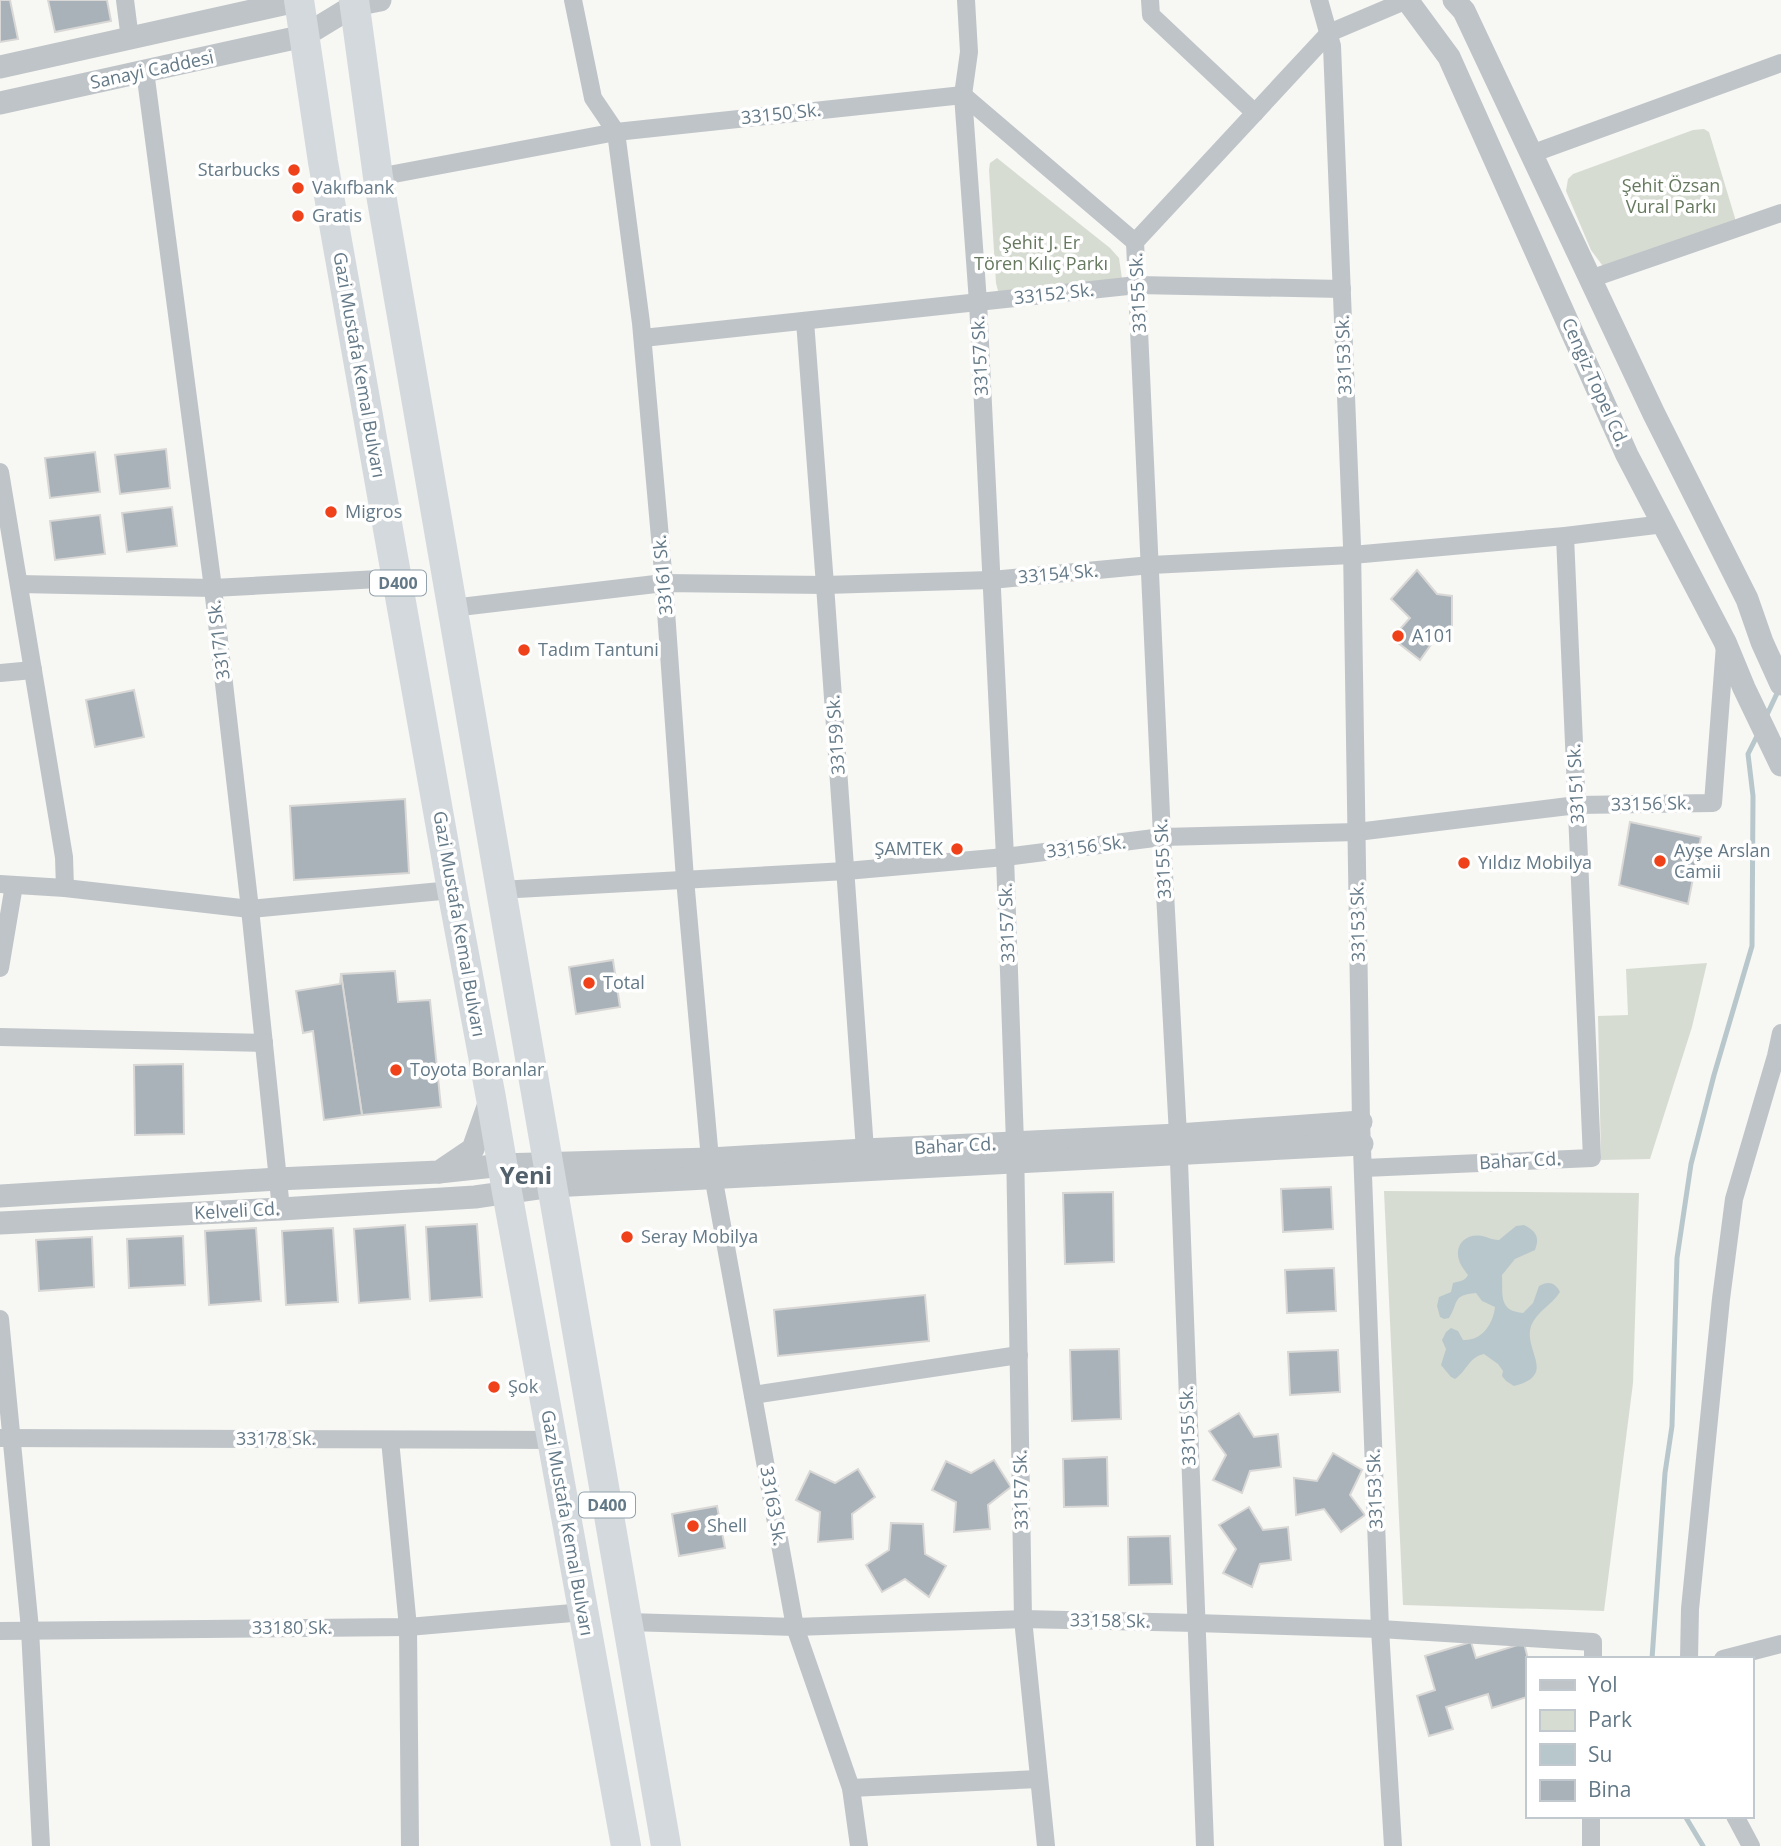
<svg xmlns="http://www.w3.org/2000/svg" width="1781" height="1846" viewBox="0 0 1781 1846" font-family="'Open Sans',sans-serif">
<style>
.green{fill:#d7dcd2}
.water{fill:#b8c7cb}
.lines{fill:none;stroke-linecap:round;stroke-linejoin:round}
.stream{stroke:#b8c7cb;stroke-width:5}
.building{fill:#a8b2b8;stroke:#d9d8d6;stroke-width:2}
.minor{stroke:#bfc4c8;stroke-width:18}
.tertiary{stroke:#bfc4c8;stroke-width:23}
.trunk{stroke:#d4d9dd;stroke-width:30}
.poi-dot{fill:#f0421a;stroke:#fff;stroke-width:2.5}
.labels{text-anchor:middle;stroke-width:7;stroke-linejoin:round;paint-order:stroke}
.shield{fill:#fff;stroke:#92a1ab;stroke-width:2}
.shield-label{font-size:16px;font-weight:bold;fill:#647987}
.street-label{font-size:18px;fill:#647987;stroke:#fff}
.poi-label{font-size:18px;fill:#647987;stroke:#fff;text-anchor:start}
.park-label{font-size:18px;fill:#66795f;stroke:#fff}
.district-label{font-size:24px;font-weight:bold;fill:#52616b;stroke:#fff}
</style>
<rect width="100%" height="100%" fill="#f7f7f3"/>
<!-- green -->
<g class="green">
<path d="M1704,129L1709,132L1735,218V224L1605,269L1591,250L1566,191L1568,179L1573,174L1693,130Z"/>
<path d="M997,158L1110,248L1119,258L1122,279L1000,299L996,283L989,170L990,163Z"/>
<path d="M1707,963L1692,1027L1650,1159L1601,1160L1598,1016L1628,1015L1626,969Z"/>
<path d="M1384,1191L1639,1193L1633,1383L1604,1611L1403,1605Z"/>
</g>
<!-- water -->
<path class="water" d="M1524,1225C1536,1231 1540,1237 1535,1250L1515,1259L1502,1275C1503,1295 1498,1311 1523,1313L1533,1303L1539,1286C1548,1281 1555,1282 1560,1292C1552,1305 1537,1311 1531,1326C1523,1351 1558,1375 1514,1386L1506,1381L1502,1376L1503,1371L1498,1364L1484,1354C1469,1357 1467,1371 1455,1379L1451,1377L1441,1365L1446,1349L1442,1340L1446,1332L1451,1328L1458,1331L1463,1340C1482,1341 1493,1324 1495,1307L1482,1301L1476,1293C1452,1295 1459,1302 1449,1318L1444,1319L1440,1317L1437,1306L1439,1297L1451,1292L1453,1283C1460,1281 1465,1281 1468,1275C1465,1271 1460,1265 1459,1260C1454,1245 1466,1233 1482,1236C1488,1237 1492,1240 1499,1240L1516,1226Z"/>
<g class="lines">
<!-- stream -->
<g class="stream">
<path d="M1765,719L1779,689"/>
<path d="M1652,1659L1665,1473L1672,1426L1677,1258L1691,1164L1714,1075L1752,946L1753,796L1748,754L1758,734"/>
<path d="M1685,1816L1703,1846"/>
</g>
</g>
<!-- building -->
<g class="building">
<path d="M0,0H10L18,39L0,42Z"/>
<path d="M48,0H107L111,21L55,32Z"/>
<path d="M166,449L170,488L120,494L115,455Z"/>
<path d="M95,452L100,492L50,498L45,458Z"/>
<path d="M172,507L177,546L127,552L122,513Z"/>
<path d="M100,515L105,554L55,560L50,521Z"/>
<path d="M1417,570L1437,594L1452,596V636L1435,639L1420,660L1392,638L1410,618L1391,599Z"/>
<path d="M134,690L144,737L95,747L86,700Z"/>
<path d="M405,799L409,873L294,880L290,806Z"/>
<path d="M1630,822L1701,837L1688,904L1619,885Z"/>
<path d="M613,960L620,1007L576,1014L569,967Z"/>
<path d="M395,971L398,1002L430,1000L441,1107L362,1115L341,974Z"/>
<path d="M341,974L362,1115L324,1120L313,1031L303,1033L296,991L340,984Z"/>
<path d="M183,1064L184,1134L135,1135L134,1065Z"/>
<path d="M1331,1187L1333,1229L1283,1232L1281,1189Z"/>
<path d="M1113,1192L1114,1262L1065,1264L1063,1193Z"/>
<path d="M477,1224L482,1297L430,1301L426,1227Z"/>
<path d="M405,1225L410,1299L359,1303L354,1229Z"/>
<path d="M256,1228L261,1301L209,1305L205,1231Z"/>
<path d="M333,1228L338,1302L286,1305L282,1231Z"/>
<path d="M183,1236L185,1285L129,1288L127,1239Z"/>
<path d="M92,1237L94,1287L39,1291L36,1240Z"/>
<path d="M1334,1268L1336,1311L1287,1313L1285,1270Z"/>
<path d="M925,1295L929,1341L778,1356L774,1310Z"/>
<path d="M1119,1349L1121,1419L1072,1421L1070,1350Z"/>
<path d="M1338,1350L1340,1392L1290,1395L1288,1352Z"/>
<path d="M1239,1413L1254,1437L1278,1434L1281,1467L1250,1471L1242,1493L1213,1480L1226,1455L1209,1431Z"/>
<path d="M1333,1453L1362,1470L1350,1495L1365,1515L1341,1532L1324,1509L1296,1515L1294,1478L1317,1481Z"/>
<path d="M1107,1457L1108,1506L1064,1507L1063,1459Z"/>
<path d="M994,1460L1011,1487L988,1505L990,1529L954,1532L956,1502L932,1490L946,1461L971,1473Z"/>
<path d="M858,1469L875,1497L852,1514L853,1539L818,1542L820,1512L796,1500L810,1471L835,1483Z"/>
<path d="M717,1506L725,1548L679,1556L672,1514Z"/>
<path d="M1249,1507L1263,1530L1288,1527L1291,1560L1260,1564L1252,1587L1223,1573L1236,1549L1219,1525Z"/>
<path d="M891,1523L923,1524L925,1554L946,1566L929,1597L905,1579L882,1592L866,1565L889,1550Z"/>
<path d="M1170,1536L1172,1584L1129,1585L1128,1537Z"/>
<path d="M1471,1642L1476,1658L1524,1643L1528,1659L1527,1697L1492,1708L1488,1694L1446,1707L1453,1729L1429,1736L1417,1696L1435,1690L1425,1656Z"/>
</g>
<g class="lines">
<!-- minor -->
<g class="minor">
<path d="M125,0L130,39"/>
<path d="M573,0L593,98L616,132L641,323L664,583L685,879L710,1159L795,1627L851,1788L859,1846"/>
<path d="M966,0L969,52L963,95L978,302L1005,857L1015,1143L1023,1619L1046,1846"/>
<path d="M1150,0L1151,15L1255,113"/>
<path d="M1319,0L1332,46L1352,546L1361,1122L1380,1629L1393,1846"/>
<path d="M145,71L213,588L250,909L281,1209"/>
<path d="M1531,154L1781,63"/>
<path d="M378,177L616,132L963,95L1135,242"/>
<path d="M1590,279L1781,213"/>
<path d="M805,321L825,585L865,1150"/>
<path d="M643,338L1137,285L1342,289"/>
<path d="M0,472L64,857L65,888"/>
<path d="M19,584L213,588L397,578"/>
<path d="M452,608L664,583L825,585L991,580L1151,565L1352,555L1565,536L1664,524"/>
<path d="M0,673L33,670"/>
<path d="M0,884L65,888L250,909L452,890"/>
<path d="M500,890L846,871L1005,857L1162,837L1357,832L1577,805L1713,803L1725,645"/>
<path d="M0,968L14,885"/>
<path d="M0,1037L264,1043"/>
<path d="M1364,1168L1592,1158L1565,536"/>
<path d="M0,1319L30,1629L41,1846"/>
<path d="M753,1395L1019,1355"/>
<path d="M0,1438L553,1440"/>
<path d="M390,1440L408,1627L410,1846"/>
<path d="M627,1622L795,1627L1023,1619L1196,1623L1380,1629L1593,1642V1659"/>
<path d="M0,1631L408,1627L584,1612"/>
<path d="M1689,1659L1690,1609L1721,1299L1734,1199L1776,1056L1781,1033"/>
<path d="M1723,1659L1781,1644"/>
<path d="M851,1788L1039,1779"/>
<path d="M1735,1816L1751,1846"/>
<path d="M1205,1846L1178,1135L1162,837L1135,242L1329,33L1407,0"/>
<path d="M1591,1846V1816"/>
</g>
<!-- tertiary -->
<g class="tertiary">
<path d="M1407,0L1449,57L1627,455L1725,642L1744,688L1781,765"/>
<path d="M1454,0L1464,11L1654,414L1747,599L1762,642L1781,684"/>
<path d="M0,67L301,0"/>
<path d="M0,103L304,36L355,5L380,0"/>
<path d="M439,1172L503,1165L710,1159L865,1150L1178,1135L1361,1122"/>
<path d="M0,1196L277,1179L439,1172L473,1149L491,1098"/>
<path d="M0,1223L281,1209L475,1197L552,1186L1362,1144"/>
</g>
<!-- trunk -->
<g class="trunk">
<path d="M299,0L323,162L452,890L491,1098L507,1192L626,1846"/>
<path d="M354,0L378,177L666,1846"/>
</g>
</g>
<!-- markers -->
<g class="poi-dot">
<circle cx="294" cy="170" r="7"/>
<circle cx="298" cy="188" r="7"/>
<circle cx="298" cy="216" r="7"/>
<circle cx="331" cy="512" r="7"/>
<circle cx="1398" cy="636" r="7"/>
<circle cx="524" cy="650" r="7"/>
<circle cx="957" cy="849" r="7"/>
<circle cx="1660" cy="861" r="7"/>
<circle cx="1464" cy="863" r="7"/>
<circle cx="589" cy="983" r="7"/>
<circle cx="396" cy="1070" r="7"/>
<circle cx="627" cy="1237" r="7"/>
<circle cx="494" cy="1387" r="7"/>
<circle cx="693" cy="1526" r="7"/>
</g>
<g class="labels">
<!-- shield labels -->
<g class="shield">
<rect x="370" y="570.5" width="56" height="25" rx="5"/>
<rect x="579" y="1492.5" width="56" height="25" rx="5"/>
</g>
<g class="shield-label">
<text x="398" y="589">D400</text>
<text x="607" y="1511">D400</text>
</g>
<!-- street labels -->
<g class="street-label">
<text transform="translate(152 70) rotate(-12)" y="6">Sanayi Caddesi</text>
<text transform="translate(781 114) rotate(-6)" y="6">33150 Sk.</text>
<text transform="translate(1138 293) rotate(-93)" y="6">33155 Sk.</text>
<text transform="translate(1054 294) rotate(-6)" y="6">33152 Sk.</text>
<text transform="translate(1344 355) rotate(-92)" y="6">33153 Sk.</text>
<text transform="translate(980 356) rotate(-93)" y="6">33157 Sk.</text>
<text transform="translate(359 365) rotate(80)" y="6">Gazi Mustafa Kemal Bulvarı</text>
<text transform="translate(1595 382) rotate(66)" y="6">Cengiz Topel Cd.</text>
<text transform="translate(1058 574) rotate(-5)" y="6">33154 Sk.</text>
<text transform="translate(663 575) rotate(-95)" y="6">33161 Sk.</text>
<text transform="translate(219 640) rotate(-97)" y="6">33171 Sk.</text>
<text transform="translate(836 735) rotate(-94)" y="6">33159 Sk.</text>
<text transform="translate(1576 784) rotate(-93)" y="6">33151 Sk.</text>
<text transform="translate(1651 804) rotate(-1)" y="6">33156 Sk.</text>
<text transform="translate(1086 847) rotate(-7)" y="6">33156 Sk.</text>
<text transform="translate(1163 859) rotate(-93)" y="6">33155 Sk.</text>
<text transform="translate(1358 922) rotate(-91)" y="6">33153 Sk.</text>
<text transform="translate(1007 923) rotate(-92)" y="6">33157 Sk.</text>
<text transform="translate(459 924) rotate(80)" y="6">Gazi Mustafa Kemal Bulvarı</text>
<text transform="translate(955 1146) rotate(-3)" y="6">Bahar Cd.</text>
<text transform="translate(1520 1161) rotate(-3)" y="6">Bahar Cd.</text>
<text transform="translate(237 1211) rotate(-3)" y="6">Kelveli Cd.</text>
<text transform="translate(1188 1426) rotate(-92)" y="6">33155 Sk.</text>
<text x="276" y="1445">33178 Sk.</text>
<text transform="translate(1375 1489) rotate(-92)" y="6">33153 Sk.</text>
<text transform="translate(1021 1490) rotate(-91)" y="6">33157 Sk.</text>
<text transform="translate(773 1506) rotate(80)" y="6">33163 Sk.</text>
<text transform="translate(567 1523) rotate(80)" y="6">Gazi Mustafa Kemal Bulvarı</text>
<text transform="translate(1110 1621) rotate(1)" y="6">33158 Sk.</text>
<text x="292" y="1634">33180 Sk.</text>
</g>
<!-- poi labels -->
<g class="poi-label">
<text x="280" y="176" text-anchor="end">Starbucks</text>
<text x="312" y="194">Vakıfbank</text>
<text x="312" y="222">Gratis</text>
<text x="345" y="518">Migros</text>
<text x="1412" y="642">A101</text>
<text x="538" y="656">Tadım Tantuni</text>
<text x="943" y="855" text-anchor="end">ŞAMTEK</text>
<text x="1674" y="857">Ayşe Arslan<tspan x="1674" dy="21">Camii</tspan></text>
<text x="1478" y="869">Yıldız Mobilya</text>
<text x="603" y="989">Total</text>
<text x="410" y="1076">Toyota Boranlar</text>
<text x="641" y="1243">Seray Mobilya</text>
<text x="508" y="1393">Şok</text>
<text x="707" y="1532">Shell</text>
</g>
<!-- park labels -->
<g class="park-label">
<text x="1671" y="192">Şehit Özsan<tspan x="1671" dy="21">Vural Parkı</tspan></text>
<text x="1041" y="249">Şehit J. Er<tspan x="1041" dy="21">Tören Kılıç Parkı</tspan></text>
</g>
<!-- district labels -->
<g class="district-label">
<text x="526" y="1184">Yeni</text>
</g>
</g>
<!-- legend -->
<rect x="1526" y="1657" width="228" height="161" fill="#ffffff" stroke="#c1c9cf" stroke-width="2"/>
<rect x="1540" y="1680" width="35" height="10" fill="#bfc4c8" stroke="#c1c9cf" stroke-width="2"/>
<text x="1588" y="1692" font-size="21" fill="#647987">Yol</text>
<rect x="1540" y="1710" width="35" height="21" fill="#d7dcd2" stroke="#c1c9cf" stroke-width="2"/>
<text x="1588" y="1727" font-size="21" fill="#647987">Park</text>
<rect x="1540" y="1744" width="35" height="21" fill="#b8c7cb" stroke="#c1c9cf" stroke-width="2"/>
<text x="1588" y="1762" font-size="21" fill="#647987">Su</text>
<rect x="1540" y="1780" width="35" height="21" fill="#a8b2b8" stroke="#c1c9cf" stroke-width="2"/>
<text x="1588" y="1797" font-size="21" fill="#647987">Bina</text>
</svg>
